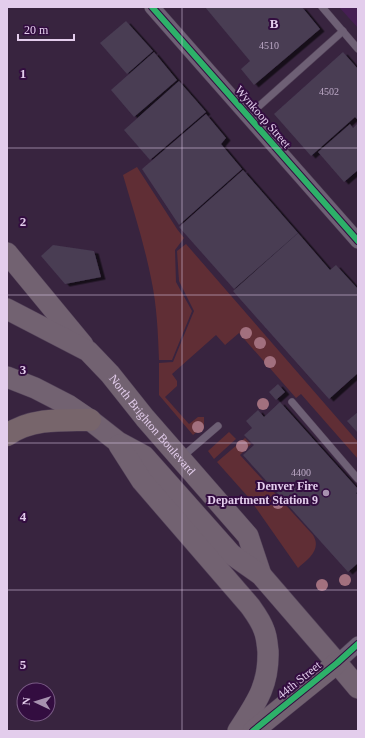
<svg xmlns="http://www.w3.org/2000/svg" width="365" height="738" viewBox="0 0 365 738" font-family="Georgia,serif">
<style>
.built{fill:#461f54}
.green{fill:#602e35}
.building{fill:#483c53;filter:url(#shadow)}
.lines{fill:none;stroke-linecap:round;stroke-linejoin:round}
.lane-casing{stroke:#524158;stroke-width:8}
.street-casing{stroke:#524158;stroke-width:16}
.secondary-casing{stroke:#524158;stroke-width:22}
.highway-casing{stroke:#524158;stroke-width:23}
.lane{stroke:#6e6075;stroke-width:7}
.street{stroke:#6e6075;stroke-width:15}
.secondary{stroke:#726271;stroke-width:21}
.highway{stroke:#77656b;stroke-width:22}
.cycleway-casing{stroke:#330d40;stroke-width:8}
.cycleway{stroke:#2db169;stroke-width:6}
.tree{fill:#a2707e}
.grid{fill:none;stroke:#e3cdec;stroke-width:1;stroke-opacity:0.55}
.poi-dot{fill:#a792af;stroke:#330d40;stroke-width:1.5}
.labels{text-anchor:middle;stroke-width:4;stroke-linejoin:round;paint-order:stroke}
.number-label{font-size:10px;fill:#bca9c6}
.street-label{font-size:12px;fill:#e3cdec;stroke:#330d40}
.poi-label{font-size:12px;font-weight:bold;fill:#e3cdec;stroke:#330d40;text-anchor:end}
.grid-label{font-size:13px;text-anchor:middle;font-weight:bold;fill:#e3cdec;stroke:#330d40;stroke-width:4;stroke-linejoin:round;paint-order:stroke}
</style>
<defs>
<filter id="shadow"><feDropShadow dx="4.5" dy="2.5" stdDeviation="0" flood-color="#0009"/></filter>
</defs>
<rect width="100%" height="100%" fill="#38243f"/>
<!-- built -->
<path class="built" d="M339,7H358V28Z"/>
<!-- green -->
<g class="green">
<path d="M137,167L177,229L184,238L175,250L176,282L192,311L172,360H159C158,333 157,306 151,278C144,243 133,209 123,175Z"/>
<path d="M186,244L358,442V459L301,394L296,398L239,333L225,345L216,335L172,374L177,381V386L165,397L189,424L198,417H204V426L193,435L159,395V363L173,362L194,311L179,281L177,251Z"/>
<path d="M229,432L236,439L214,459L208,451Z"/>
<path d="M245,438L251,444L240,455L313,535C322,550 308,559 298,568L249,498L217,462Z"/>
</g>
<!-- building -->
<g class="building">
<path d="M205,7H302L320,29L254,85L241,69L250,61Z"/>
<path d="M126,21L153,51L127,74L100,43Z"/>
<path d="M154,52L177,80L134,117L111,90Z"/>
<path d="M343,52L358,69V120L355,117L311,156L274,114Z"/>
<path d="M179,81L206,112L150,160L124,130Z"/>
<path d="M206,114L226,138L221,144L242,169L179,225L142,169Z"/>
<path d="M358,123V170L344,182L318,152L350,124L353,128Z"/>
<path d="M243,170L298,233L234,289L179,227Z"/>
<path d="M298,233L330,270L336,265L358,289V373L329,399L233,291Z"/>
<path d="M53,245L94,251L101,277L65,284L41,256Z"/>
<path d="M278,384L285,392L276,400L269,392Z"/>
<path d="M280,402L358,489V492L356,493L358,495V563L348,572L243,455L254,445L244,435L252,428L246,421L258,410L264,417Z"/>
<path d="M358,412V433L347,421Z"/>
</g>
<g class="lines">
<defs>
<g id="lane">
<path d="M322,7L358,49"/>
<path d="M248,116L343,31"/>
<path d="M292,402L358,479"/>
<path d="M182,457L218,426"/>
</g>
<g id="street">
<path d="M152,7L358,241"/>
<path d="M337,663L358,644"/>
</g>
<g id="secondary">
<path d="M7,253L83,345"/>
<path id="s1" d="M7,309L88,351L110,374L145,418L248,536L261,575"/>
<path d="M7,377L35,388L68,405L90,420L118,442L144,456L231,554L261,575L337,663L358,688"/>
<path d="M119,445L142,481L250,606C255,613 261,621 264,630C267,637 267,644 268,651C269,686 256,703 238,731"/>
<path d="M253,731L337,663"/>
</g>
<path id="highway" d="M7,435C31,418 62,420 90,420"/>
</defs>
<!-- lane casing -->
<use href="#lane" class="lane-casing"/>
<!-- street casing -->
<use href="#street" class="street-casing"/>
<!-- secondary casing -->
<use href="#secondary" class="secondary-casing"/>
<!-- highway casing -->
<use href="#highway" class="highway-casing"/>
<!-- lane -->
<use href="#lane" class="lane"/>
<!-- street -->
<use href="#street" class="street"/>
<!-- secondary -->
<use href="#secondary" class="secondary"/>
<!-- highway -->
<use href="#highway" class="highway"/>
<defs>
<g id="cycleway">
<path d="M152,7L358,241"/>
<path d="M253,731L337,663L358,644"/>
</g>
</defs>
<!-- cycleway casing -->
<use href="#cycleway" class="cycleway-casing"/>
<!-- cycleway -->
<use href="#cycleway" class="cycleway"/>
</g>
<!-- trees -->
<g class="tree">
<circle cx="246" cy="333" r="6"/>
<circle cx="260" cy="343" r="6"/>
<circle cx="270" cy="362" r="6"/>
<circle cx="263" cy="404" r="6"/>
<circle cx="198" cy="427" r="6"/>
<circle cx="242" cy="446" r="6"/>
<circle cx="278" cy="503" r="6"/>
<circle cx="345" cy="580" r="6"/>
<circle cx="322" cy="585" r="6"/>
</g>
<!-- grid -->
<path class="grid" d="M182,7V731M7,148H358M7,295H358M7,443H358M7,590H358"/>
<!-- markers -->
<circle class="poi-dot" cx="326" cy="493" r="4"/>
<g class="labels">
<!-- number labels -->
<g class="number-label">
<text x="269" y="49">4510</text>
<text x="329" y="95">4502</text>
<text x="301" y="476">4400</text>
</g>
<!-- street labels -->
<g class="street-label">
<text transform="translate(263 117) rotate(49)" y="4">Wynkoop Street</text>
<text dy="4" stroke="none"><textPath href="#s1" startOffset="189">North Brighton Boulevard</textPath></text>
<text transform="translate(299 680) rotate(-39)" y="4">44th Street</text>
</g>
<!-- poi labels -->
<g class="poi-label">
<text x="318" y="490">Denver Fire<tspan x="318" dy="14">Department Station 9</tspan></text>
</g>
</g>
<g class="grid-label">
<text x="274" y="28">B</text>
<text x="23" y="78">1</text>
<text x="23" y="226">2</text>
<text x="23" y="374">3</text>
<text x="23" y="521">4</text>
<text x="23" y="669">5</text>
</g>
<!-- border -->
<rect width="365" height="738" fill="none" stroke="#e3cdec" stroke-width="16"/>
<!-- north arrow -->
<g transform="translate(36 702) rotate(274)"><circle r="19" fill="#330d40" stroke="#795a85"/>
<path d="M0-3L7 15L0 10L-7 15Z" fill="#a792af"/>
<text y="-6" font-size="11" font-weight="bold" text-anchor="middle" fill="#e3cdec">N</text>
</g>
<!-- scale -->
<path d="M18 34v6h56v-6" fill="none" stroke="#e3cdec" stroke-width="2"/>
<text x="24" y="34" font-size="12" fill="#e3cdec" stroke="#330d40" stroke-width="3" paint-order="stroke">20 m</text>
</svg>
